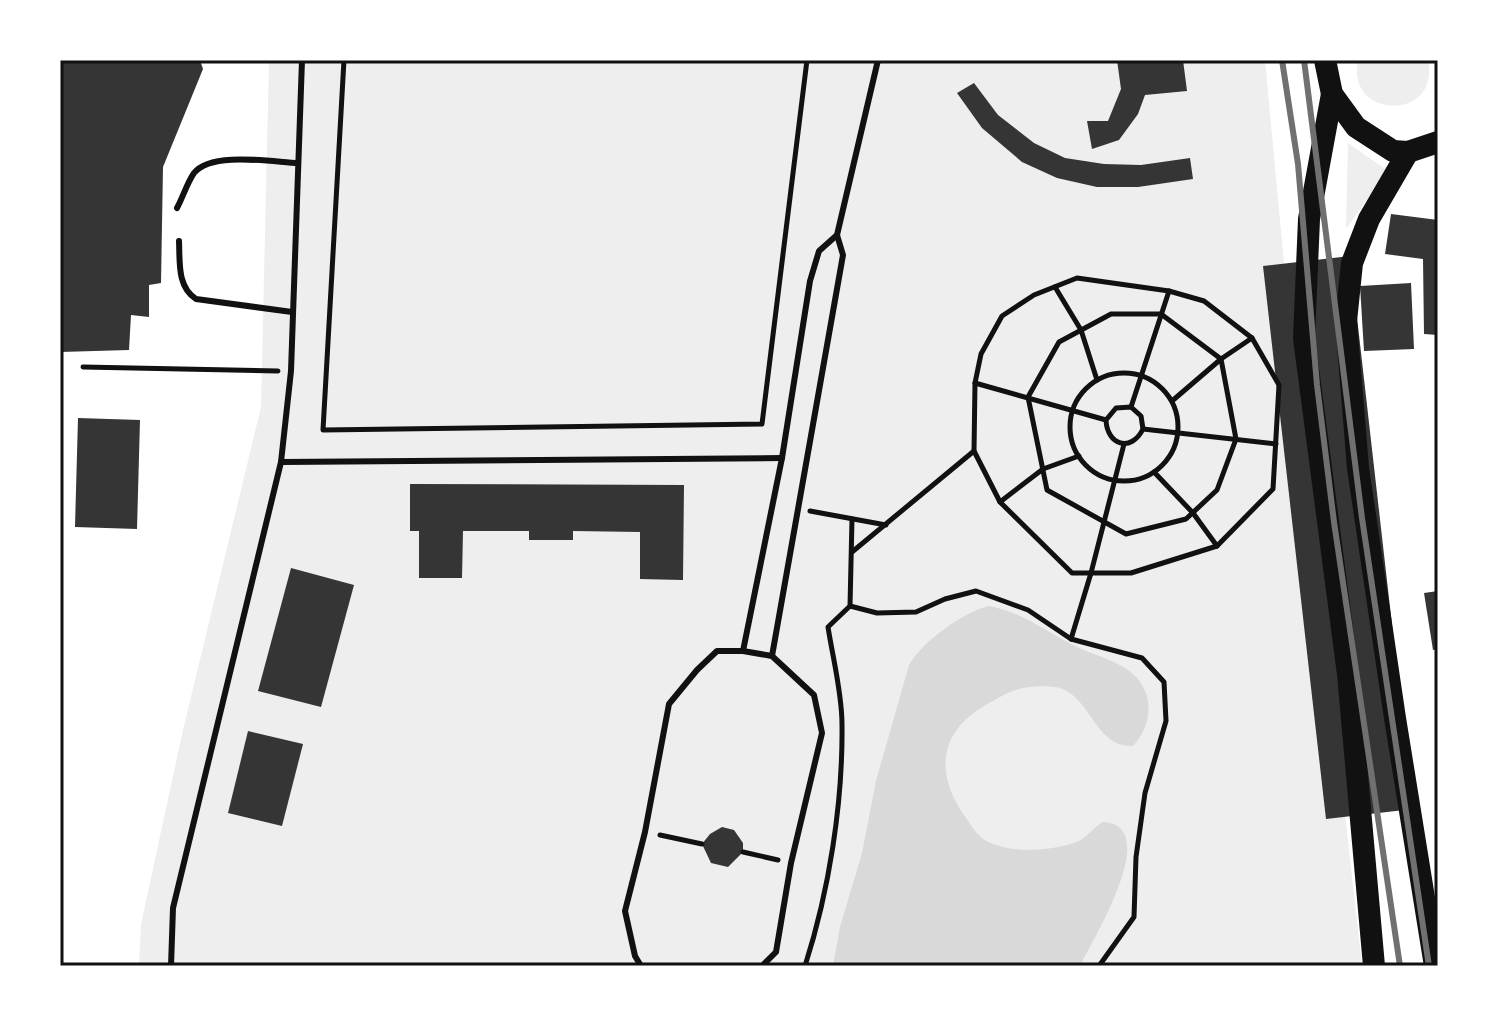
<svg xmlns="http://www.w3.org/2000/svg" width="1498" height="1026" viewBox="0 0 1498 1026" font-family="Mulish,sans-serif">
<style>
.green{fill:#eee}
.water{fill:#d9d9d9}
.building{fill:#353535}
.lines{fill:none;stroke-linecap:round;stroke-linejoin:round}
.path{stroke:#111;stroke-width:5}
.service{stroke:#111;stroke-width:6}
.trunk{stroke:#111;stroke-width:22}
.rail{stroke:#707070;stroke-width:6}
.neatline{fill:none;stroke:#111;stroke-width:3}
</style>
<rect width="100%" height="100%" fill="#fff"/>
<!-- green -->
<g class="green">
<path d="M269,60H1265L1287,295L1362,966H139L141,924L183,730L261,407Z"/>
<path d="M1358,60H1428C1441,122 1345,120 1358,60Z"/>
<path d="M1348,143L1388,171L1346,229Z"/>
</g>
<!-- water -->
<path class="water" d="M989,606C1022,612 1044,630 1073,645C1102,660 1141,663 1148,701C1150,717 1145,733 1133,746C1098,748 1092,704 1065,690C1056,685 1039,686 1029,687C1012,689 998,698 984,706C939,733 935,773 964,815C970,824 978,837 988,842C1014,854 1053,851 1079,841C1087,837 1094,827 1103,822C1164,825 1092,941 1080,966H833L840,927L862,853L876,781L909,665C922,642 963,612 989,606Z"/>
<!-- building -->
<g class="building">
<path d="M60,60H200L203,69L163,167L161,283L149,285V317L131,315L129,350L60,352Z"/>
<path d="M1117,60H1183L1187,91L1145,95L1138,114L1119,140L1092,149L1087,121H1108L1121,89Z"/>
<path d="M974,83L998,115L1034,143L1065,158L1104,164L1141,165L1190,158L1193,179L1138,187H1097L1057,178L1022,162L982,128L957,93Z"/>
<path d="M1391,214L1438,220V335L1424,334L1423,259L1385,254Z"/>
<path d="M1350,256L1413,809L1326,819L1263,266Z"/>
<path d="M1411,283L1414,349L1364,351L1360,286Z"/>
<path d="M78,418L140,420L137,529L75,527Z"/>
<path d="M410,484L684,485L683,580L640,579V532L573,531V540H529V531H463L462,578H419V531H410Z"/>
<path d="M291,568L354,585L321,707L258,691Z"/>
<path d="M1438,591V649L1433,650L1424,593Z"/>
<path d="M248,731L303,744L282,826L228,813Z"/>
<path d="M722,827L734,830L743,843V852L728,867L711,863L702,844L710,834Z"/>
</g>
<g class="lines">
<!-- path -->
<g class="path">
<path d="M344,60L323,430L762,424L807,60"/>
<path d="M1077,278L1169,291L1204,301L1252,338L1279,385L1273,489L1217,546L1131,573H1072L1000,502L974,451L975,383L981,354L1002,316L1034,295Z"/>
<path d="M1055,287L1081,330L1097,380"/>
<path d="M1111,314H1161L1221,359L1236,439L1217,490L1186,519L1126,534L1047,490L1028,397L1059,342Z"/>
<path d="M83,367L278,371"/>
<circle cx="1124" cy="427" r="54"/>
<path d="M975,383L1106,420L1116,408L1131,407L1141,416L1143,429C1131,453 1107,445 1106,420"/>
<path d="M1172,401L1221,359L1252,338"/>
<path d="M1131,407L1169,291"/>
<path d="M1143,429L1276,444"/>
<path d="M1154,472L1193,513L1217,546"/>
<path d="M1000,502L1043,469L1079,456"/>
<path d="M810,511L886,525"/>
<path d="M852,552L974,451"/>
<path d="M850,606L877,613L916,612L945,599L976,591L1028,610L1071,639"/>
<path d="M660,835L702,844"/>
<path d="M743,852L778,860"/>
<path d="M805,966C829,891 843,803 842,724C842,693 833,659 828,627L850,606L852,519"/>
<path d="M1099,966L1134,917L1136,857L1145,793L1166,721L1164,682L1142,658L1071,639L1091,573L1124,444"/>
</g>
<!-- service -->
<g class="service">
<path d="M177,208C183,197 187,183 194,173C211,151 273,162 298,163"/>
<path d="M179,241C180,262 177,287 196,299L292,312"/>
<path d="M281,462L782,458"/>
<path d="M743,651L782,458L810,281L819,251L837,235"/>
<path d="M772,656L843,255L837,235L878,60"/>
<path d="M171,966L173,908L281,462L291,371L302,60"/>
<path d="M641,966L635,956L625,911L645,832L669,704L697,670L717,651H743L772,656L814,695L822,733L791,863L776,952L762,966"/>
</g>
<!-- trunk -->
<g class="trunk">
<path d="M1325,60L1332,94L1356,127L1393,151L1408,152L1438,142"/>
<path d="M1332,94L1309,219L1304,338L1348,674L1374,966"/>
<path d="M1408,152L1369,219L1352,263L1346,321L1358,468L1395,718L1435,966"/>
</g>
<!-- rail -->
<g class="rail">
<path d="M1282,60L1298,164L1317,385L1334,522L1400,966"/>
<path d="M1304,60L1362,518L1429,966"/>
</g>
</g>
<!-- border -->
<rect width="1498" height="1026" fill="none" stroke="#ffffff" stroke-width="124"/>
<rect x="62" y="62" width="1374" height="902" class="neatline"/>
</svg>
